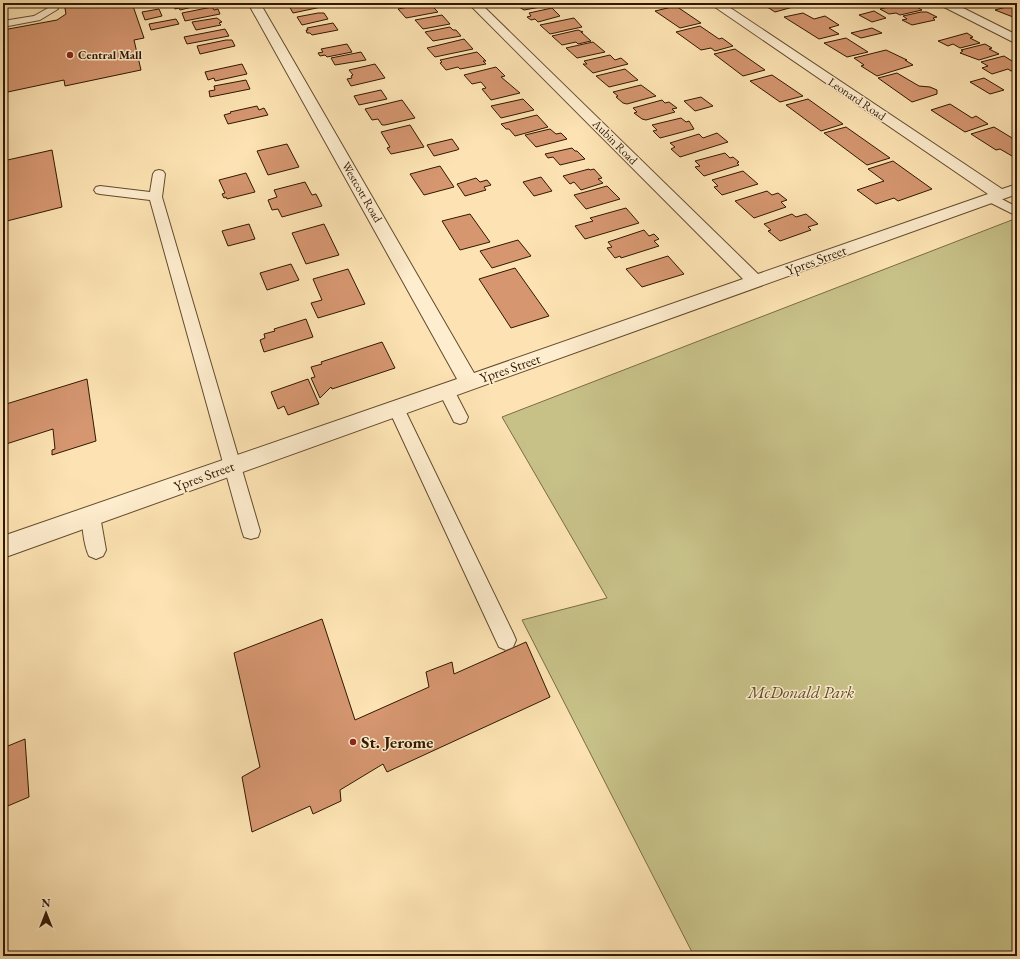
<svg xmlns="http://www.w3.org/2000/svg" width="1020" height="959" viewBox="0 0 1020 959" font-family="'EB Garamond',serif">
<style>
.green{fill:#c7c188;stroke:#7c6c44}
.building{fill:#d59670;stroke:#301800}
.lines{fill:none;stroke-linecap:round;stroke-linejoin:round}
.lane-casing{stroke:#634b2d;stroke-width:2}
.street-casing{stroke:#634b2d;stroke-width:2}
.lane{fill:#feedce;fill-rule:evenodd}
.street{fill:#feedce;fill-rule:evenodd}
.poi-dot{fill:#8f2418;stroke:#feedce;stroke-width:1.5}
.labels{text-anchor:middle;stroke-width:3;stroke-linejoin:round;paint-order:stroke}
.far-poi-label{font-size:12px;font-weight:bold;fill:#301800;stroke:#feedce;text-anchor:start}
.far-street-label{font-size:12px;fill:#301800;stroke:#feedce}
.street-label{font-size:14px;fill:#301800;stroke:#feedce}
.near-park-label{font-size:17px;font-style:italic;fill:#5d4b29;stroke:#feedce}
.near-poi-label{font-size:17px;font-weight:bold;fill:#301800;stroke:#feedce;text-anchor:start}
</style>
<rect width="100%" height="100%" fill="#fde3b3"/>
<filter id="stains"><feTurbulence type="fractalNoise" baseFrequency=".005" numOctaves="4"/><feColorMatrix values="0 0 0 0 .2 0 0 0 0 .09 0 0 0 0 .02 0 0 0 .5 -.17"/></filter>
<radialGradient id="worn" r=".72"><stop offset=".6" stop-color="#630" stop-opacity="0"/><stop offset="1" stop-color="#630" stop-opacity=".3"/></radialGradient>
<!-- green -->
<path class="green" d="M1017,218V956H694L522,620L607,598L502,417Z"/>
<!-- building -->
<g class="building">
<path d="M64,3H132L144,38L134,40L141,70L65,86L64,80L3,93V30L57,20L66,14Z"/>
<path d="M176,3H209L180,10L179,8L175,9L173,5Z"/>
<path d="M307,3H324L326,6L293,13L289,6Z"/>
<path d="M429,3L438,12L406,18L398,9Z"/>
<path d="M513,3H542L546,6L524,10Z"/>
<path d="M644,3H669L650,7Z"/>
<path d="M761,3H787L793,7L775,12Z"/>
<path d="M790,3H816L798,7Z"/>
<path d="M905,3H910L922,10L900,15L896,13L889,14L880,9Z"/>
<path d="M981,3H1007L993,7L985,3Z"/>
<path d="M1017,4V16L1013,17L995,10Z"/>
<path d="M676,6L701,23L680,28L655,11Z"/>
<path d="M212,7L214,10L218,9L220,14L185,21L182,13Z"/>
<path d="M552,8L560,16L538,22L535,19L531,20L527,17L531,16L529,13Z"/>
<path d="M159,9L162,16L145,20L142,12Z"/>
<path d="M874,11L886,18L872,22L859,15Z"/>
<path d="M921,12H927L937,17L933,18L935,20L912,25L902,20L907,19L903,16Z"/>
<path d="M318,13H324L328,19L302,25L297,17Z"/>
<path d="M803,13L814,19L825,16L839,25L829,28L839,34L819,39L784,17Z"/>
<path d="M442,15L450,24L423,29L415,20Z"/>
<path d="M217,18L222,22L219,23L221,25L196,30L192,22Z"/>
<path d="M574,18L582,27L550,34L540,25Z"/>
<path d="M176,19L179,24L151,30L149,24Z"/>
<path d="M333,23L338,30L312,35L310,33H307L306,30H308L307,28Z"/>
<path d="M700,26L719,39L722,38L733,46L715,51L711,48L701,50L676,32Z"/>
<path d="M450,27L453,30H456L461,36L433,41L425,32Z"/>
<path d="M872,28L882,33L861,38L851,33Z"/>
<path d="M225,29L229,36L187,44L184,37Z"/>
<path d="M578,30L583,32H581L591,41L578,44L576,42L562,45L552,36Z"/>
<path d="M967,33L973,37L970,38L980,43L960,48L953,44L948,46L938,41Z"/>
<path d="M846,38L868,52L847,57L824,43Z"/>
<path d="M464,39L473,49L435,57L427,48Z"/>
<path d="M226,40H232L235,46L200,54L197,46Z"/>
<path d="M593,42L605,52L577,58L566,48Z"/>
<path d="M347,44L352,52L327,57L325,55L320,56L318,53L323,52L321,49Z"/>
<path d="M985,44L992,48L989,49L999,54L979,60L960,53L963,51L961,50Z"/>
<path d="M735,49L765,70L743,76L714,54Z"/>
<path d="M886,50L907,60H905L913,65L877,76L861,66L864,65L854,58Z"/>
<path d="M361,52L366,60L335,65L331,58Z"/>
<path d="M477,52L486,61H483L486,64L460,69L458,67L446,70L440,63L442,62L440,60Z"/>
<path d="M610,55L615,60L621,58L628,64L593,73L583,64H587L584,61Z"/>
<path d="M1004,56L1012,61L1017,60V67H1015L1017,69L1011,71L1008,69L992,74L982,68L988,66L981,62Z"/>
<path d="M242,64L247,74L215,81L214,78L208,80L205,72Z"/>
<path d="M375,64L385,78L351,86L347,79L352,78L351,76L353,75L349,70Z"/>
<path d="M496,67L505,76L501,77L520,93L491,100L482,89L486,88L481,82L472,84L464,75Z"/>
<path d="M625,69L638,80L609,87L596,76Z"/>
<path d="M897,73L919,86L930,87L937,90V94L912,102L878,78Z"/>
<path d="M772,75L803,96L780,102L750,81Z"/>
<path d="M984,78L1004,90L990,94L970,82Z"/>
<path d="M246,80L250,89L210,97L209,91L215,90L214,86Z"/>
<path d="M641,85L656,96L627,104L623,103L616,97L618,96L613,92Z"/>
<path d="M381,90L387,99L359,105L354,96Z"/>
<path d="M701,97L713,106L695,111L684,101Z"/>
<path d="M523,99L534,110L501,118L491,106Z"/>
<path d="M808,99L843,124L821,131L786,105Z"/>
<path d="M402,100L415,118L385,125H382L378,119L372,120L365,109Z"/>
<path d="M662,100L665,103L669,102L677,108L672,109L675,112L646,120L642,119L634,113L637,112L633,108Z"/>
<path d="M950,104L972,118L976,116L988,124L965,132L931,110Z"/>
<path d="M257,106L259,110L264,108L268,115L228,124L224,115L231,113L230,112Z"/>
<path d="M537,115L548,127L515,136L509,129H506L501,124Z"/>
<path d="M681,118L686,122L689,121L694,129L660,138L653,131L657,130L652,125Z"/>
<path d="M410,125L424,147L391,154L387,148L390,147L381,132Z"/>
<path d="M846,127L890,158L867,165L824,133Z"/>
<path d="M994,127L1017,141V155L1012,156L1000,149L996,150L971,134Z"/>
<path d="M550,129L556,134L561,133L567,139L536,147L525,135Z"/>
<path d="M717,133L728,142L680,157L671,149L675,147L670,143L699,134L703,138Z"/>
<path d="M452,139L459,149L457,150L434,156L427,145Z"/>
<path d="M287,144L299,167L268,175L257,151Z"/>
<path d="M572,148L575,151H577L585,159L560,165L553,157L548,158L545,154Z"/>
<path d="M52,150L62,207L3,222V161Z"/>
<path d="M725,153L730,158L733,157L739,162L737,163L739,165L704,176L695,167L700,166L695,161Z"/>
<path d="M893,161L932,189L898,201L894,198L876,204L857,190L884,181L868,169Z"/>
<path d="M440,166L454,187L424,195L410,174Z"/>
<path d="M589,169L590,170L594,169L602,178L598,179L603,183L581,190L574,182L570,184L563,176Z"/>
<path d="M743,171L758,184L722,195L714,187L718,186L712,180Z"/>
<path d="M246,173L255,192L227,199L226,197L224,198L222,194L225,193L219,180Z"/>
<path d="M541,177L552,191L534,196L523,182Z"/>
<path d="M476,178L480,182L487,180L491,185L484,187L486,190L465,196L457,184Z"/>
<path d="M305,182L312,195L316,194L322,206L282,217L278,209L272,210L268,200L277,197L274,190Z"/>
<path d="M607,186L620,199L586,209L574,195Z"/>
<path d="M767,191L772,195L778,193L787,200L781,202L786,207L754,218L735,201Z"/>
<path d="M626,208L639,223L585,239L575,226L593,221L590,218Z"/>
<path d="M470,214L490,242L460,250L442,221Z"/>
<path d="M792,214L796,217L806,214L818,224L808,227L811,230L780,241L768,231L771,230L764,224Z"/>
<path d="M249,224L255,239L228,246L222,231Z"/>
<path d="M324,224L339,255L306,264L292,233Z"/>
<path d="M644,230L649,236L654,234L659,239L654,241L659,246L621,258L620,256L615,258L607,248L612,247L608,242Z"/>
<path d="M518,240L531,256L492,268L480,251Z"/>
<path d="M668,256L684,274L642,287L626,269Z"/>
<path d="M291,264L299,280L267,290L260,273Z"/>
<path d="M515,268L549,316L511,328L479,279Z"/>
<path d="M348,269L365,304L318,318L311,303L322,300L313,279Z"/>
<path d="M306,319L313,337L264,352L260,340L265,338L264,334L275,331L274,329Z"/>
<path d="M382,342L395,368L332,389L331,387L320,398L311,378L315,377L311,367L322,364L321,362Z"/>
<path d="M87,379L96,441L52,455V450L55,449L53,429L3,445V405Z"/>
<path d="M308,379L319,404L288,415L284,406L278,409L271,392Z"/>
<path d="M322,619L355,720L429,687L426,672L452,662L454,674L526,642L550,697L387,772L383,764L340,790L341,801L313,814L310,806L252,832L242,777L260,767L234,653Z"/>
<path d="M25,739L29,797L3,808V748Z"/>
</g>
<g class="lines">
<defs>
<g id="lane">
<path d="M46,3H56L58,9L40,20L3,27V21L34,16L48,8Z"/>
<path d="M159,170L163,171L165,174L162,197L260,531L258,537L251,539L244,537L242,531L150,200L100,194L96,193L94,190L96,187L100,186L150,192L153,174L155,171Z"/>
<path d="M992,194L1017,207V216L987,201L986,198L987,195Z"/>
<path d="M446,384L452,386L468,417L466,422L460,424L454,422L438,390L440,386Z"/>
<path d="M396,402L402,403L404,408L513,633L516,640L513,647L506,650L499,647L388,408L390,403Z"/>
<path d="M91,508L98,510L100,516L106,550L103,556L96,559L89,556C84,546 80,520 84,510Z"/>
</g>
<g id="street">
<path d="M248,3H260L474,373L743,279L468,3H480L758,274L988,194L709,3H723L1002,189L1017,184V194L3,558V536L457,379Z"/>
<path d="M938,3H953L1017,35V44L940,5Z"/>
</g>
</defs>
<!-- lane casing -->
<use href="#lane" class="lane-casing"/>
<!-- street casing -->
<use href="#street" class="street-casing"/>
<!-- lane -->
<use href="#lane" class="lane"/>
<!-- street -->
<use href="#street" class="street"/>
</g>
<!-- markers -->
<g class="poi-dot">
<circle cx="70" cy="55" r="4"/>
<circle cx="353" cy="742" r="4"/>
</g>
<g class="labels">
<!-- far-poi labels -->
<g class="far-poi-label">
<text x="78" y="59">Central Mall</text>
</g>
<!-- far-street labels -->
<g class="far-street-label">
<text transform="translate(857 99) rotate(34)" y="4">Leonard Road</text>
<text transform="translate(615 142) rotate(45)" y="4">Aubin Road</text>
<text transform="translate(362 192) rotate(60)" y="4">Westcott Road</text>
</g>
<!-- street labels -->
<g class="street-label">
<text transform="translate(816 260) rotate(-20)" y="5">Ypres Street</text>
<text transform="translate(510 368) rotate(-19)" y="5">Ypres Street</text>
<text transform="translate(204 476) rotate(-20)" y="5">Ypres Street</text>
</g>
<!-- near-park labels -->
<g class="near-park-label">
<text x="801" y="698">McDonald Park</text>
</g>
<!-- near-poi labels -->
<g class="near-poi-label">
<text x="361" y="748">St. Jerome</text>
</g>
</g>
<!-- margin -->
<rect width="1020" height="959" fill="none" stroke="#fde3b3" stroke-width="16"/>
<rect x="4" y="4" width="1012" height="951" fill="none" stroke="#301800" stroke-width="2"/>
<rect x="8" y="8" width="1004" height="943" fill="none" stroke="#301800"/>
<!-- north arrow -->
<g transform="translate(46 913)" stroke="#feedce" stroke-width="3" paint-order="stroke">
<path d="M0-3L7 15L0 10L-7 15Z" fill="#301800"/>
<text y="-6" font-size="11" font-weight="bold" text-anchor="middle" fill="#301800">N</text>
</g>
<rect width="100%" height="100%" filter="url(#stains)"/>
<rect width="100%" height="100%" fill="url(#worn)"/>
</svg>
